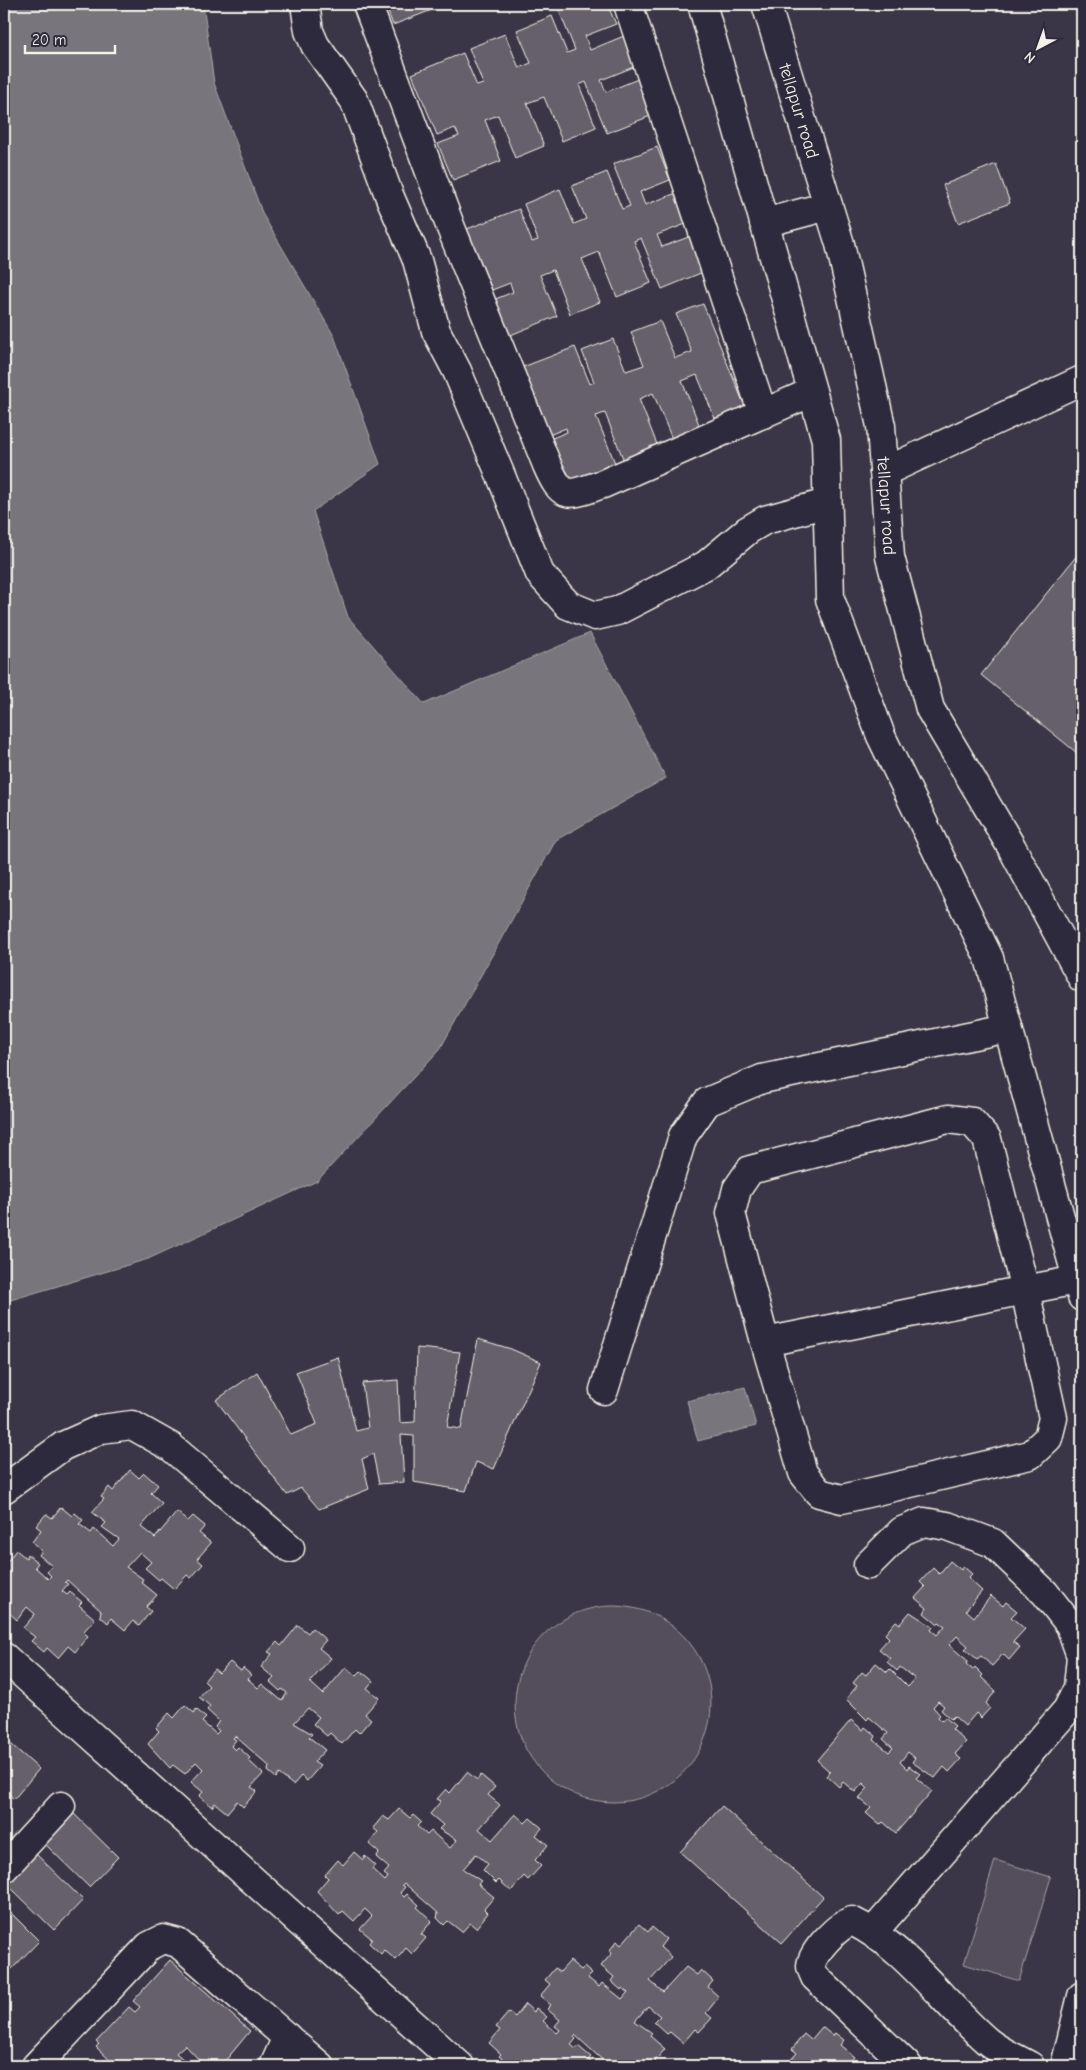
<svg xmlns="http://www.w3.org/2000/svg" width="1086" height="2070" viewBox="0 0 1086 2070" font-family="'Comic Neue',sans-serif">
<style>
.green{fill:#534e5c;stroke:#a4a0a2}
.water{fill:#78747b;stroke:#aaa6a7}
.building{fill:#65616c;stroke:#f4f1e8}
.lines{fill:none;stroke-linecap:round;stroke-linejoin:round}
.minor-casing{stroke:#f4f1e8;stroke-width:31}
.minor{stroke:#2f2a3d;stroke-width:28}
.labels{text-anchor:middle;stroke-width:4;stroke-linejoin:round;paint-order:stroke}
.street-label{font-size:18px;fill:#f4f1e8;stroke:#2f2a3d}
</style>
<rect width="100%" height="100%" fill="#3b3647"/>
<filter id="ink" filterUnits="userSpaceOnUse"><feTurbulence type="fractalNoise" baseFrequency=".02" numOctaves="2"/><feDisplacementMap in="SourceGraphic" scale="10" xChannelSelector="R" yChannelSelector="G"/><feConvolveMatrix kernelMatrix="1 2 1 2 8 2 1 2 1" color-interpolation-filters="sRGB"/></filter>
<g filter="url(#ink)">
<!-- green -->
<g class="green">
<circle cx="613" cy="1704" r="98"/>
<path d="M995,1860L1051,1877L1019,1981L964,1964Z"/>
</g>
<!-- water -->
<g class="water">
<path d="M4,4H203L214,83L263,215L334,336L380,464L313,511L348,617L424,704L590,633L666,778L556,840L440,1049L317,1181L148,1259L4,1302Z"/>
<path d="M745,1387L756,1426L698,1441L687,1401Z"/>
</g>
<!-- building -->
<g class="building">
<path d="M385,4H442V6L393,25Z"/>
<path d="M569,4H607L616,24L585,36L590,50L624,36L636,66L601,80L606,92L638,79L653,115L607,133L586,82L579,85L596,127L562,141L544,97L527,103L544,146L515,158L498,115L485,120L501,161L453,180L438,144L459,136L455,128L437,135L412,74L463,53L477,86L483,84L469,48L505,34L519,68L531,63L517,30L552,16L567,53L575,50L558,8Z"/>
<path d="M657,147L670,180L640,192L645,205L679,192L691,222L657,235L662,247L694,235L708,270L662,289L641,238L634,241L651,283L617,297L599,252L582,259L600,302L570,314L553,270L540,275L557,316L508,336L493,300L513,292L510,283L492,290L467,229L519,209L532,242L538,240L524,204L560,189L574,224L586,219L572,186L607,172L622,209L630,206L613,164Z"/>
<path d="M996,164L1010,203L958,223L943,185Z"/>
<path d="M703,304L746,409L716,421L697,375L682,381L700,427L672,439L653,393L639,399L658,447L624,461L605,413L596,416L615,463L562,484L545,441L567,432L566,428L542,438L515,370L575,347L590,384L594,382L582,351L613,339L626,371L644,365L631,332L660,321L675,358L692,352L676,314Z"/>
<path d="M1082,549V757L981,675Z"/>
<path d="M478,1339L511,1349L541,1362L494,1469L476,1462L466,1491L414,1482V1436L401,1435L404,1482L379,1484L373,1454L362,1459L369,1489L319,1509L301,1488L287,1495L216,1400L257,1372L291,1435L317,1424L296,1372L338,1357L356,1431L368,1428L362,1383L398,1380L400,1423L415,1422L417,1348L460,1352L447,1427L461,1429Z"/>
<path d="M130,1470L139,1478L144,1473L158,1485L151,1493L162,1503L141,1527L155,1538L177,1512L188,1521L193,1516L205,1526L199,1533L211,1543L197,1559L203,1564L191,1578L187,1575L174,1589L161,1578L159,1580L145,1568L151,1562L140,1552L126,1567L143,1579L141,1582L157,1595L146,1607L151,1611L139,1626L133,1621L125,1630L111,1618L108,1623L100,1616L101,1611L67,1580L65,1582L68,1584L62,1591L67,1595L70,1592L82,1602L79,1605L95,1619L83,1632L88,1636L75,1652L68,1646L58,1658L47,1648L44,1652L31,1641L35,1637L23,1628L35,1614L27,1607L17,1620L5,1609L4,1611V1560L6,1563L16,1550L26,1558L27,1554L38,1563L35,1567L48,1579L51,1576L47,1572L52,1566L39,1555L42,1551L32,1542L41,1530L36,1526L46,1514L52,1518L61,1507L72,1516L75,1513L83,1520L79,1524L91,1533L94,1529L113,1546L119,1539L102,1527L106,1523L92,1512L104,1499L101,1497L109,1487L113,1491Z"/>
<path d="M950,1561L961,1570L963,1566L972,1574L968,1578L982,1591L966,1610L974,1617L991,1596L1003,1606L1006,1602L1017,1611L1011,1617L1025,1629L1013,1642L1020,1647L1009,1660L1003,1654L992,1666L981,1656L977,1659L965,1649L968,1646L957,1636L949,1645L968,1661L966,1664L973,1670L975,1667L983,1675L981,1677L996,1691L986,1703L990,1708L981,1718L976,1713L965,1726L954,1716L951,1719L941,1710L944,1706L938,1701L933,1707L940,1715L938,1717L942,1721L945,1717L955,1726L952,1729L966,1742L955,1754L961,1759L949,1772L944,1767L935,1778L912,1762L915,1758L908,1752L900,1762L907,1769L909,1766L920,1774L916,1778L932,1791L896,1833L883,1822L880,1825L866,1813L871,1808L859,1798L868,1788L863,1783L855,1792L843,1782L839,1787L827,1776L830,1772L817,1760L851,1720L863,1730L865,1727L876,1736L874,1740L889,1752L893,1748L883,1739L888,1733L869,1717L867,1720L846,1699L857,1686L853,1683L862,1672L866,1675L876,1663L887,1672L890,1669L908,1687L915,1679L900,1667L897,1671L887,1662L890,1658L879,1649L889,1638L885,1634L896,1621L900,1624L910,1612L933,1627L931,1630L937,1635L945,1626L939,1622L937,1624L924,1613L927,1608L915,1598L925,1587L920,1582L933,1568L939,1574Z"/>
<path d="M298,1625L308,1633L312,1628L326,1640L319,1648L331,1658L310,1682L323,1694L346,1667L356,1676L361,1671L373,1681L367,1688L379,1698L365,1714L371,1719L359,1733L355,1729L342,1744L330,1733L327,1736L313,1724L319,1717L308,1708L294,1723L312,1734L309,1737L325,1750L314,1762L320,1766L307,1781L301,1776L293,1785L279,1774L276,1778L268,1771L269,1766L235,1736L233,1738L236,1740L231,1746L235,1750L238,1747L250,1758L248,1760L263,1774L251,1787L257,1791L243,1807L237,1801L227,1813L215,1803L212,1807L199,1796L203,1792L191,1782L203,1769L196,1762L185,1774L173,1765L170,1768L148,1744L159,1731L156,1728L169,1713L174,1718L185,1705L194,1713L196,1709L206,1718L202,1722L216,1734L219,1731L215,1727L219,1721L207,1710L210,1706L199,1697L209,1686L204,1681L214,1669L219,1673L230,1662L241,1671L243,1668L251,1675L248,1679L258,1688L262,1684L282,1701L287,1693L282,1689L280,1691L270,1682L274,1678L261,1667L272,1654L268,1652L277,1642L281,1646Z"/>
<path d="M4,1738L39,1769L14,1799L4,1790Z"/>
<path d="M467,1772L477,1780L481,1775L495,1787L488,1795L500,1805L479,1829L492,1840L515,1814L525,1823L530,1818L542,1828L536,1835L548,1845L535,1860L541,1866L528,1880L524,1876L511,1891L499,1880L496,1883L483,1870L488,1864L476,1854L463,1869L481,1881L478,1884L494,1897L484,1909L488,1913L476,1928L470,1923L462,1932L448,1921L444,1925L437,1918L438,1913L404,1883L402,1885L405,1887L400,1893L404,1897L407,1894L419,1905L417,1907L432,1921L421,1934L426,1938L412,1954L406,1948L396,1960L384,1950L381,1954L369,1943L372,1939L360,1929L372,1916L365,1909L354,1921L343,1911L339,1915L317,1891L328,1878L325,1875L338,1860L343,1865L354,1852L363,1860L365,1856L375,1865L372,1869L385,1881L388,1877L384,1874L389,1868L376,1857L379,1853L369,1844L378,1832L373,1828L383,1816L389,1820L399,1809L410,1818L413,1815L421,1822L417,1826L427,1835L431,1831L450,1848L457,1840L439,1829L443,1825L430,1814L441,1801L437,1799L446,1789L450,1793Z"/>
<path d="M722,1806L823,1897L782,1943L680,1852Z"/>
<path d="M71,1811L118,1857L89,1887L42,1841Z"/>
<path d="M36,1854L83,1900L54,1930L7,1884Z"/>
<path d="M4,1906L39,1941L10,1971L4,1965Z"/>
<path d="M639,1924L648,1932L652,1927L666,1939L660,1947L671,1957L650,1981L663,1992L686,1967L697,1975L701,1970L713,1981L708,1987L719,1997L706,2013L712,2018L699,2032L695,2029L683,2043L670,2032L667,2034L654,2022L660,2016L648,2006L635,2021L652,2033L650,2036L665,2049L655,2061L659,2066H609L575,2035L574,2037L576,2039L571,2045L576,2049L578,2046L591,2057L588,2060L596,2066H542L536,2062L532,2066H517L514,2064L510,2066L499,2056L501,2054L489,2043L500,2030L496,2027L509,2012L515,2017L525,2004L534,2012L536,2008L547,2017L543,2021L557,2033L560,2030L555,2026L560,2020L547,2009L551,2005L540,1996L550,1984L545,1980L555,1968L560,1972L570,1961L581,1970L584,1967L592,1974L588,1978L599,1987L602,1983L622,1999L628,1992L622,1988L621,1990L611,1981L614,1977L601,1966L612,1953L609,1951L617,1941L621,1945Z"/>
<path d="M170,1960L250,2031L221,2066H205L185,2045L176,2053L191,2066H116L96,2047L99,2044L96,2042L129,2007L135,2012L140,2007L133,2001Z"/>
<path d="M822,2027L833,2036L835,2033L844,2040L840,2045L854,2057L846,2066H789L787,2064L797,2053L792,2049L804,2034L811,2040Z"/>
</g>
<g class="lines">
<defs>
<g id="minor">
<path d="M305,4L309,31L315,45L354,100L389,195L417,260L436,331L457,371L501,476L540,574L568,605L595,616L617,611L706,565L748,530L765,520L827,503"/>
<path d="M367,4L451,228L547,465C563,502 569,495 603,484L812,392"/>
<path d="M628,4L763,414"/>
<path d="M702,4L826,440L830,599L881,736L989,958L1082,1297"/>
<path id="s1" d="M766,4L840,244L881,426L890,557L930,709L1012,848L1082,978"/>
<path d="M764,223L828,206"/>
<path d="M884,472L1082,380"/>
<path d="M765,1342L803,1473L819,1493L842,1499L1030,1455L1048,1438L1053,1418L1025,1290L987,1139L972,1122L948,1119L750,1170L737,1189L731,1213L765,1342L1025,1290L1077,1280"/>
<path d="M604,1390L683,1136L707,1102L762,1079L1008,1028"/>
<path d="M4,1489L63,1446L101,1429L132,1425L171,1447L290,1548"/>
<path d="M868,1565L902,1531L924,1522L947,1526L993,1543L1045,1593L1070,1625L1081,1656L1078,1688L1067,1710L873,1932"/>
<path d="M4,1657L460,2066"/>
<path d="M4,1868L61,1806"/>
<path d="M36,2066L149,1946L163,1939L178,1943L320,2066"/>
<path d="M274,2066L287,2037"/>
<path d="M908,2066L815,1977C814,1974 811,1969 811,1966C812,1952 839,1924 852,1921C906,1947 942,2002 987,2041C999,2051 1016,2058 1030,2066"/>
<path d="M1065,2066L1082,1996"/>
</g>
</defs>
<!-- minor casing -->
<use href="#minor" class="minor-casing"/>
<!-- minor -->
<use href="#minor" class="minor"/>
</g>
</g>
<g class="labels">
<!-- street labels -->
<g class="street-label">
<text dy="6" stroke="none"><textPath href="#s1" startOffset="112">tellapur road</textPath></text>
<text dy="6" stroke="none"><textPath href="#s1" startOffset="518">tellapur road</textPath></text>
</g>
</g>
<!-- margin -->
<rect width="1086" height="2070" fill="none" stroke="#2f2a3d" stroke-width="20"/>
<rect x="10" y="10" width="1066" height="2050" fill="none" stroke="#f4f1e8" stroke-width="2" filter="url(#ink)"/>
<!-- north arrow -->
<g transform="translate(1038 48) rotate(221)" stroke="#2f2a3d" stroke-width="4" paint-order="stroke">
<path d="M0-4L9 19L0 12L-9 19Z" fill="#f4f1e8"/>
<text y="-8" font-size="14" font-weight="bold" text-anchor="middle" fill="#f4f1e8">N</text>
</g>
<!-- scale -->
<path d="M25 45v8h90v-8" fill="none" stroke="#f4f1e8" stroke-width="2.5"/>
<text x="32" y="45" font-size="15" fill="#f4f1e8" stroke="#2f2a3d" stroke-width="4" paint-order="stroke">20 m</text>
</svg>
